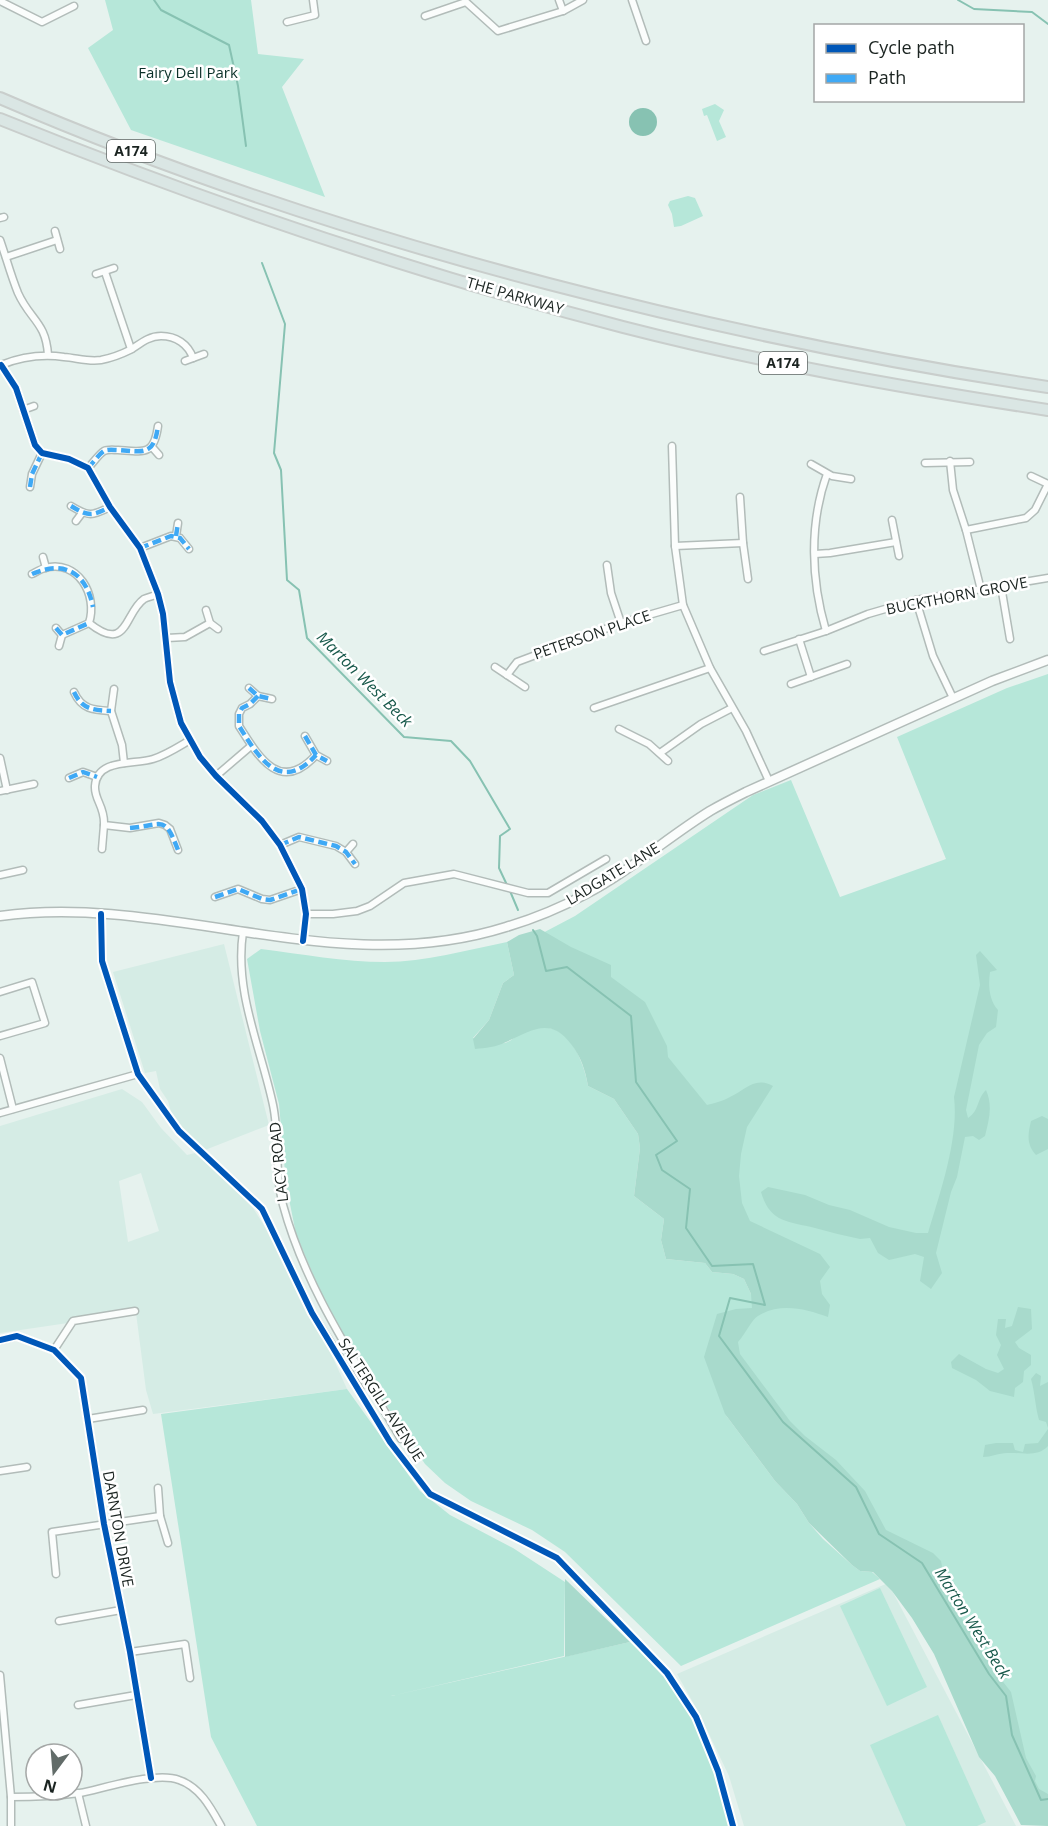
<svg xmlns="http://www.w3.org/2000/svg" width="1048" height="1826" viewBox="0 0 1048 1826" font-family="'Open Sans',sans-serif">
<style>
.built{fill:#d5ece5;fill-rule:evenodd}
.green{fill:#b6e7d9}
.forest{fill:#a8dacc}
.water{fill:#87c2b2}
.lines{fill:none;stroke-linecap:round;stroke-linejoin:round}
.stream{stroke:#87c2b2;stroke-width:2}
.minor-casing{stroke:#b2bcb9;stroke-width:9}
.secondary-casing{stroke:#b2bcb9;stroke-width:11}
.trunk-casing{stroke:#c9cecc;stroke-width:14}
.minor{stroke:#fbfdfc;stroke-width:6}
.secondary{stroke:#fbfdfc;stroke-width:8}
.trunk{stroke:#dae6e4;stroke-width:10}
.quiet{stroke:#3fa9f5;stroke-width:4.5;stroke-dasharray:9 4.5;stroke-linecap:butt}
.cycleway-casing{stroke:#fff;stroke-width:10}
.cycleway{stroke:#0057b8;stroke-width:6}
.labels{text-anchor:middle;stroke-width:5;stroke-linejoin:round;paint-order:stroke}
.shield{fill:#fff;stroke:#5f6664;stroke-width:1.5}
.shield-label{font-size:14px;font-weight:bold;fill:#1b2421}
.park-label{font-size:15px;fill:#0a3129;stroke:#fff}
.street-label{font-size:15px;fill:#1b2421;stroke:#fff}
.water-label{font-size:16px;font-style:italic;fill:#18594b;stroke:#fff}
</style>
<rect width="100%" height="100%" fill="#e6f2ee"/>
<!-- built -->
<g class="built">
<path d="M224,944L269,1125L205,1150L169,1113L171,1112L168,1101L160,1089L156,1071L145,1073L113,972Z"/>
<path d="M122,1089L142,1102L161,1128L187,1155L195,1153L226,1180L253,1208L278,1248L304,1306L329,1349L347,1389L153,1414L146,1390L136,1313L0,1333V1126ZM141,1173L159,1231L128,1242L119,1181Z"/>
<path d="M888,1583L1016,1826H744L729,1776L699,1713L677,1674Z"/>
</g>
<!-- green -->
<g class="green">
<path d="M105,0H251L258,54L304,59L282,87L325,197L131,130L88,48L113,30Z"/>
<path d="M715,104L724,110L719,121L726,137L717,141L707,115L704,116L702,109Z"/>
<path d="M688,196L695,198L703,216L681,226L674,227L672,214L668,205L670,201Z"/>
<path d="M1048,674V1799L1041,1800L1012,1735L1006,1696L725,1414L775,1481L797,1504L809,1523L823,1539L852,1565L860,1571L872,1572L880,1579L681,1666L565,1552L532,1530L471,1501L445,1483L425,1464L381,1397L344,1336L320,1291L296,1234L286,1184L279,1104L260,1031L247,959L261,949C302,954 344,962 385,962C425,962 467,950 507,942L514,975L503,983L489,1020L473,1038C482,1040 496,1045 505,1043C509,1042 514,1038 517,1036C524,1032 532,1029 539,1028C569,1023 584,1062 588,1086L614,1099L638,1134L640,1148L634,1196L664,1219L661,1240L666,1259L705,1263L712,1272L733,1274L744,1279L751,1294L765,1305L690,1189L537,936L575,916L753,795L791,780L840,897L946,859L897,737L1007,688Z"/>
<path d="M347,1389L420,1491L450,1515L513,1548L565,1582L564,1656L391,1696L630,1642C641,1653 654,1663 663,1675C700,1720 714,1771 729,1826H257L211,1737L161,1414Z"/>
<path d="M880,1588L927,1687L887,1706L840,1606Z"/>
<path d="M938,1715L986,1822L977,1826H906L870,1745Z"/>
</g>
<!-- forest -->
<g class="forest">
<path d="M540,929L571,947L611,965V977L645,1002L667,1046L668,1057L707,1105C715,1103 723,1101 730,1097C746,1090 754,1076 773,1086L747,1127L741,1154L739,1176L742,1203L750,1221L820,1254L830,1267L820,1281L822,1294L830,1305L828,1317C806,1309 780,1302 758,1316C752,1319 744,1336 738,1342L740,1354L790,1421L805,1436L836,1460L865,1491L886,1530L933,1553L941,1561L945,1582L952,1592L961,1617L997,1674L1011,1692L1026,1758L1036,1776L1035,1781L1039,1789L1048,1794V1826L1021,1825L995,1776L979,1757L934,1654L912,1618L892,1591L873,1572L860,1571L852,1565L809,1523L797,1504L775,1481L725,1414L704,1357L717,1314L736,1309L752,1308L751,1294L744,1279L733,1274L712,1272L705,1263L666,1259L661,1240L664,1219L634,1196L640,1148L638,1134L614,1099L588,1086C585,1069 581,1057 571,1044C550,1016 531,1031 506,1042C497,1047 485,1048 475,1049L473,1039L489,1020L503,983L514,975L507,942L519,935Z"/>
<path d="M980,951L997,970L990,972C988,985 989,1000 998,1010L996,1027L987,1033L979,1045L966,1110L968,1118C980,1110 976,1100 986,1090C993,1106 989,1120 985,1136L979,1140L973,1136L965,1137L957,1177L951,1192L936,1253L942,1273L931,1289L920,1281L924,1257L915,1254L889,1260L878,1253L870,1238L860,1239C845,1236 830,1232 815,1228C788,1221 770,1223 761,1192L768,1187L805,1195L829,1205L850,1210L889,1227L916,1233H928C940,1193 959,1139 954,1097L980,985L976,955Z"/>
<path d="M1042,1116L1048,1119V1149L1036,1155C1026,1144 1028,1134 1031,1121Z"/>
<path d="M1018,1307L1031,1309L1032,1329L1015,1342L1019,1348L1031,1355V1365L1024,1371L1023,1382L1015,1388L1014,1397L990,1391L976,1380L952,1368L951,1362L959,1354L986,1369L998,1373L1004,1369L997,1355L1001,1345L996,1335L998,1319H1006L1005,1328L1012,1326Z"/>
<path d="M1036,1373L1041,1376L1040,1386L1048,1382V1428L1046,1422L1039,1420C1035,1406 1035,1393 1031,1379Z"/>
<path d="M1048,1429V1446C1037,1458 1021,1452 1007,1453C999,1453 991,1457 983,1457L985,1445L996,1443H1013L1015,1450L1023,1452L1025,1444L1038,1443Z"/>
<path d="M565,1579L630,1642L565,1657Z"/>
</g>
<!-- water -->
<circle class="water" cx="643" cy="122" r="14"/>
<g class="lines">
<!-- stream -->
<g class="stream">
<path d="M154,0L161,10L229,45L238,86L246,146"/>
<path d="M958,0L974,9L1032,12L1048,24"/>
<path d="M262,263L285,324L274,453L281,470L287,580L299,590L307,638L404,737L451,741L470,761L510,829L500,836L499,868L507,885"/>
<path d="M510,891L518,910"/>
<path d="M533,930L537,936L546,971L567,967L631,1016L636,1082L677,1141L656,1155L662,1170L690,1189L686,1228L712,1266L753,1264L765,1305L730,1298L719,1336L783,1422L856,1487L879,1534L922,1563L989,1674L1006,1696L1012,1735L1041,1800L1048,1799"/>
</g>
<defs>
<g id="minor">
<path d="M559,0L563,11"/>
<path d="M632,0L646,41"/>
<path d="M0,1L42,22L74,6"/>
<path d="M425,16L466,2L498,31L563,11L583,0"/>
<path d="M287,22L315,15L313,0"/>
<path d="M0,218L4,217"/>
<path d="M55,231L60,249"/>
<path d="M0,240C6,257 11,276 18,293C30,320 46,322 48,355"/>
<path d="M6,257L57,240"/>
<path d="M105,272L131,349"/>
<path d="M96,274L114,268"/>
<path d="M185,361L204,354"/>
<path d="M1,365L16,388L35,445L42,453L69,459L88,468L110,507L140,548L158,594L163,614L170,682L181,723L200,757L216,776L262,821L280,845L302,889L306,914L303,941"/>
<path d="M1,365C21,357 42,354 64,357C77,358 88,362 101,360C112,358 122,354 132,349C141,343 149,336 161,336C176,336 188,344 193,358"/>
<path d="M23,410L34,406"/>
<path d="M672,446L675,546L683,605L710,668L746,731L769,781"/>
<path d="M152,447L159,455"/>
<path d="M950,461L953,490L966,530L981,590"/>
<path d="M925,463L970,462"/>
<path d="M811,464L832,476L851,479"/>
<path d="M88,468C93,463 99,454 104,451C108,449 114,450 118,450C144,452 154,456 158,426"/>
<path d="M1031,476L1048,484"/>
<path d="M30,487L32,474L42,453"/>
<path d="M740,497L743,543L748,579"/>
<path d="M71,506C89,517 92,516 110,507"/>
<path d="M892,520L899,556"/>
<path d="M76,521L82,513"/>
<path d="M966,530L1026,518L1035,510L1048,484"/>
<path d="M176,536L178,523"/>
<path d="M675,546L743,543"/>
<path d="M140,548L171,536L180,538L189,549"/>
<path d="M815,554L830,553L896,542"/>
<path d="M43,557L46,568"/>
<path d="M607,565L611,593L621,623"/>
<path d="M32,574C36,572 41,569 45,568C78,559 98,595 89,623C128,654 124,613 144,599C148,597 154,596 158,594"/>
<path d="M1001,586L1010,639"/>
<path d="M916,600L933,656L953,698"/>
<path d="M206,610L210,623L218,629"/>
<path d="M56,628L62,635L89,623"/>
<path d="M826,631C811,580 809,524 827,474"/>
<path d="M167,638L185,637L210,623"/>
<path d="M799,639L811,677"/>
<path d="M59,646L62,635"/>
<path d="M764,651L826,631L868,614L916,600L1048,578"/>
<path d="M495,667L525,687"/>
<path d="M507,675L517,662L621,623L683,605"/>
<path d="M791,684L847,664"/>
<path d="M249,688L258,696L272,699"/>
<path d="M114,689L111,711L122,745L124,763"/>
<path d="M74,692C82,710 94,710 111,711"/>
<path d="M258,696L250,704L242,708L239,714V726C258,756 280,795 316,755"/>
<path d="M594,708L710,668"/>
<path d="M619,729L649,744L668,761"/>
<path d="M305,736L316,755L327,761"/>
<path d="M660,753L701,724L732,708"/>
<path d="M0,758L7,790"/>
<path d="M216,776L251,746"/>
<path d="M69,778L83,772L97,777"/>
<path d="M0,791L34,784"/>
<path d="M280,845L299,837L336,846L346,852L355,864"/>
<path d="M102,849L104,825"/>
<path d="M178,850L170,829L165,825L159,823L130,828L104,825C105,806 94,800 95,786C97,758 134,765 153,759C166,755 178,747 190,740"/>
<path d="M346,852L353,844"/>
<path d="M0,875L23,870"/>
<path d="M215,897L238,889L262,899L270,900L302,889"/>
<path d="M101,914L102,961L138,1074L179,1131L262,1209L312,1313L360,1389"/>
<path d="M306,914H333L357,911L370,906L404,883L454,874L528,893H548L606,859"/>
<path d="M243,932C234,992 261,1048 273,1105C280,1138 274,1172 283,1205C306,1290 357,1363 401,1439"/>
<path d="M0,992L32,982L45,1023L0,1036"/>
<path d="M0,1058L13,1109"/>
<path d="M0,1113L138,1074"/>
<path d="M0,1340L17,1336L54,1350L81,1378L104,1524L130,1652L151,1778"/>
<path d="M54,1350L73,1321L135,1311"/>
<path d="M88,1419L143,1410"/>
<path d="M0,1471L27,1467"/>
<path d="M158,1488L160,1516L168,1543"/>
<path d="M56,1574L52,1532L160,1516"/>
<path d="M59,1621L121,1610"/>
<path d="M130,1652L185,1644L190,1678"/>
<path d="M0,1675L11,1797V1826"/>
<path d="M78,1705L136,1695"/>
<path d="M78,1793L86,1826"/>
<path d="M11,1797C34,1797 57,1796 80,1793C105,1788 157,1771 179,1780C200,1787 211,1808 221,1826"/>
</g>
<path id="secondary" d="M0,916C170,893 335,981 506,927C533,919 560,908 586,894C630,871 668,837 710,811C722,804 734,798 746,792L992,681L1048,660"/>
<g id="trunk">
<path d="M0,98C178,175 362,235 549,284C714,327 880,362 1048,387"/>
<path d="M0,119C203,201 411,272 623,327C763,363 906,388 1048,410"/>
</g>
</defs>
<!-- minor casing -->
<use href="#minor" class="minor-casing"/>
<!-- secondary casing -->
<use href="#secondary" class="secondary-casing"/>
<!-- trunk casing -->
<use href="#trunk" class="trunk-casing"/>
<!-- minor -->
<use href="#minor" class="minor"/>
<!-- secondary -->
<use href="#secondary" class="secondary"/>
<!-- trunk -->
<use href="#trunk" class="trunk"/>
<!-- quiet -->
<g class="quiet">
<path d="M88,468C93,463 99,454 104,451C108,449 114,450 118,450C144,452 154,456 158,426"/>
<path d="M30,487L32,474L42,453"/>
<path d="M71,506C89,517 92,516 110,507"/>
<path d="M176,536L178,523"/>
<path d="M140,548L171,536L180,538L189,549"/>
<path d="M32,574C64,560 86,572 93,607"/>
<path d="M56,628L62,635L89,623"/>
<path d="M249,688L258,696L272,699"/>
<path d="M74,692C82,710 94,710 111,711"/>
<path d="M258,696L250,704L242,708L239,714V726C258,756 280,795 316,755"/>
<path d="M305,736L316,755L327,761"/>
<path d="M69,778L83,772L97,777"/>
<path d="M130,828C164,825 164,814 178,850"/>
<path d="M280,845L299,837L336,846L346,852L355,864"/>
<path d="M215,897L238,889L262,899L270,900L302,889"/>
</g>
<defs>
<g id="cycleway">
<path d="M1,365L16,388L35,445L42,453L69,459L88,468L110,507L140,548L158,594L163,614L170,682L181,723L200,757L216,776L262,821L280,845L302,889L306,914L303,941"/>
<path d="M101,914L102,961L138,1074L179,1131L262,1209L312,1313L390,1442L430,1494L557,1558L667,1673L696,1717L718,1771L733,1826"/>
<path d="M0,1340L17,1336L54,1350L81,1378L104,1524L130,1652L151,1778"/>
</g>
</defs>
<!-- cycleway casing -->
<use href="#cycleway" class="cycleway-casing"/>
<!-- cycleway -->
<use href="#cycleway" class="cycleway"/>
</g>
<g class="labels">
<!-- shield labels -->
<g class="shield">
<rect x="107" y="140" width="48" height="22" rx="4.5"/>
<rect x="759" y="352" width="48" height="22" rx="4.5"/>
</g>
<g class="shield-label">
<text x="131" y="156">A174</text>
<text x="783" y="368">A174</text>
</g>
<!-- park labels -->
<g class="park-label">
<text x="188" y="78">Fairy Dell Park</text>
</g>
<!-- street labels -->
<g class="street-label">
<text transform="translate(515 296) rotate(16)" y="5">THE PARKWAY</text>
<text transform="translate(957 596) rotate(-11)" y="5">BUCKTHORN GROVE</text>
<text transform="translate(592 635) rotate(-19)" y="5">PETERSON PLACE</text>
<text transform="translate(613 874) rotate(-31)" y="5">LADGATE LANE</text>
<text transform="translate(279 1162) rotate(-96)" y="5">LACY ROAD</text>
<text transform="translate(381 1400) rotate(57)" y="5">SALTERGILL AVENUE</text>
<text transform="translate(118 1529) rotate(80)" y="5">DARNTON DRIVE</text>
</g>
<!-- water labels -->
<g class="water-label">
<text transform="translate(365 679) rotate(45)" y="6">Marton West Beck</text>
<text transform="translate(973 1623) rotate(58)" y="6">Marton West Beck</text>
</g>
</g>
<!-- legend -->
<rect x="814" y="24" width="210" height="78" fill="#ffffff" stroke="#a4a7a6" stroke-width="1.5"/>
<rect x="826" y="44" width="30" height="9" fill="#0057b8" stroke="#a4a7a6" stroke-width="1.5"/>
<text x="868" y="54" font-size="18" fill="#1b2421">Cycle path</text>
<rect x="826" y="74" width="30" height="9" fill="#3fa9f5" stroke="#a4a7a6" stroke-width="1.5"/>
<text x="868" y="84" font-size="18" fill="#1b2421">Path</text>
<!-- north arrow -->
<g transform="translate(54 1772) rotate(196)"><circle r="28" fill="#ffffff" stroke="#a4a7a6" stroke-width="1.5"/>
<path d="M0-4.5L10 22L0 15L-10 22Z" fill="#626c69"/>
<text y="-9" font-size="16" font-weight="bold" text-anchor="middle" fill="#1b2421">N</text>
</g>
</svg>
